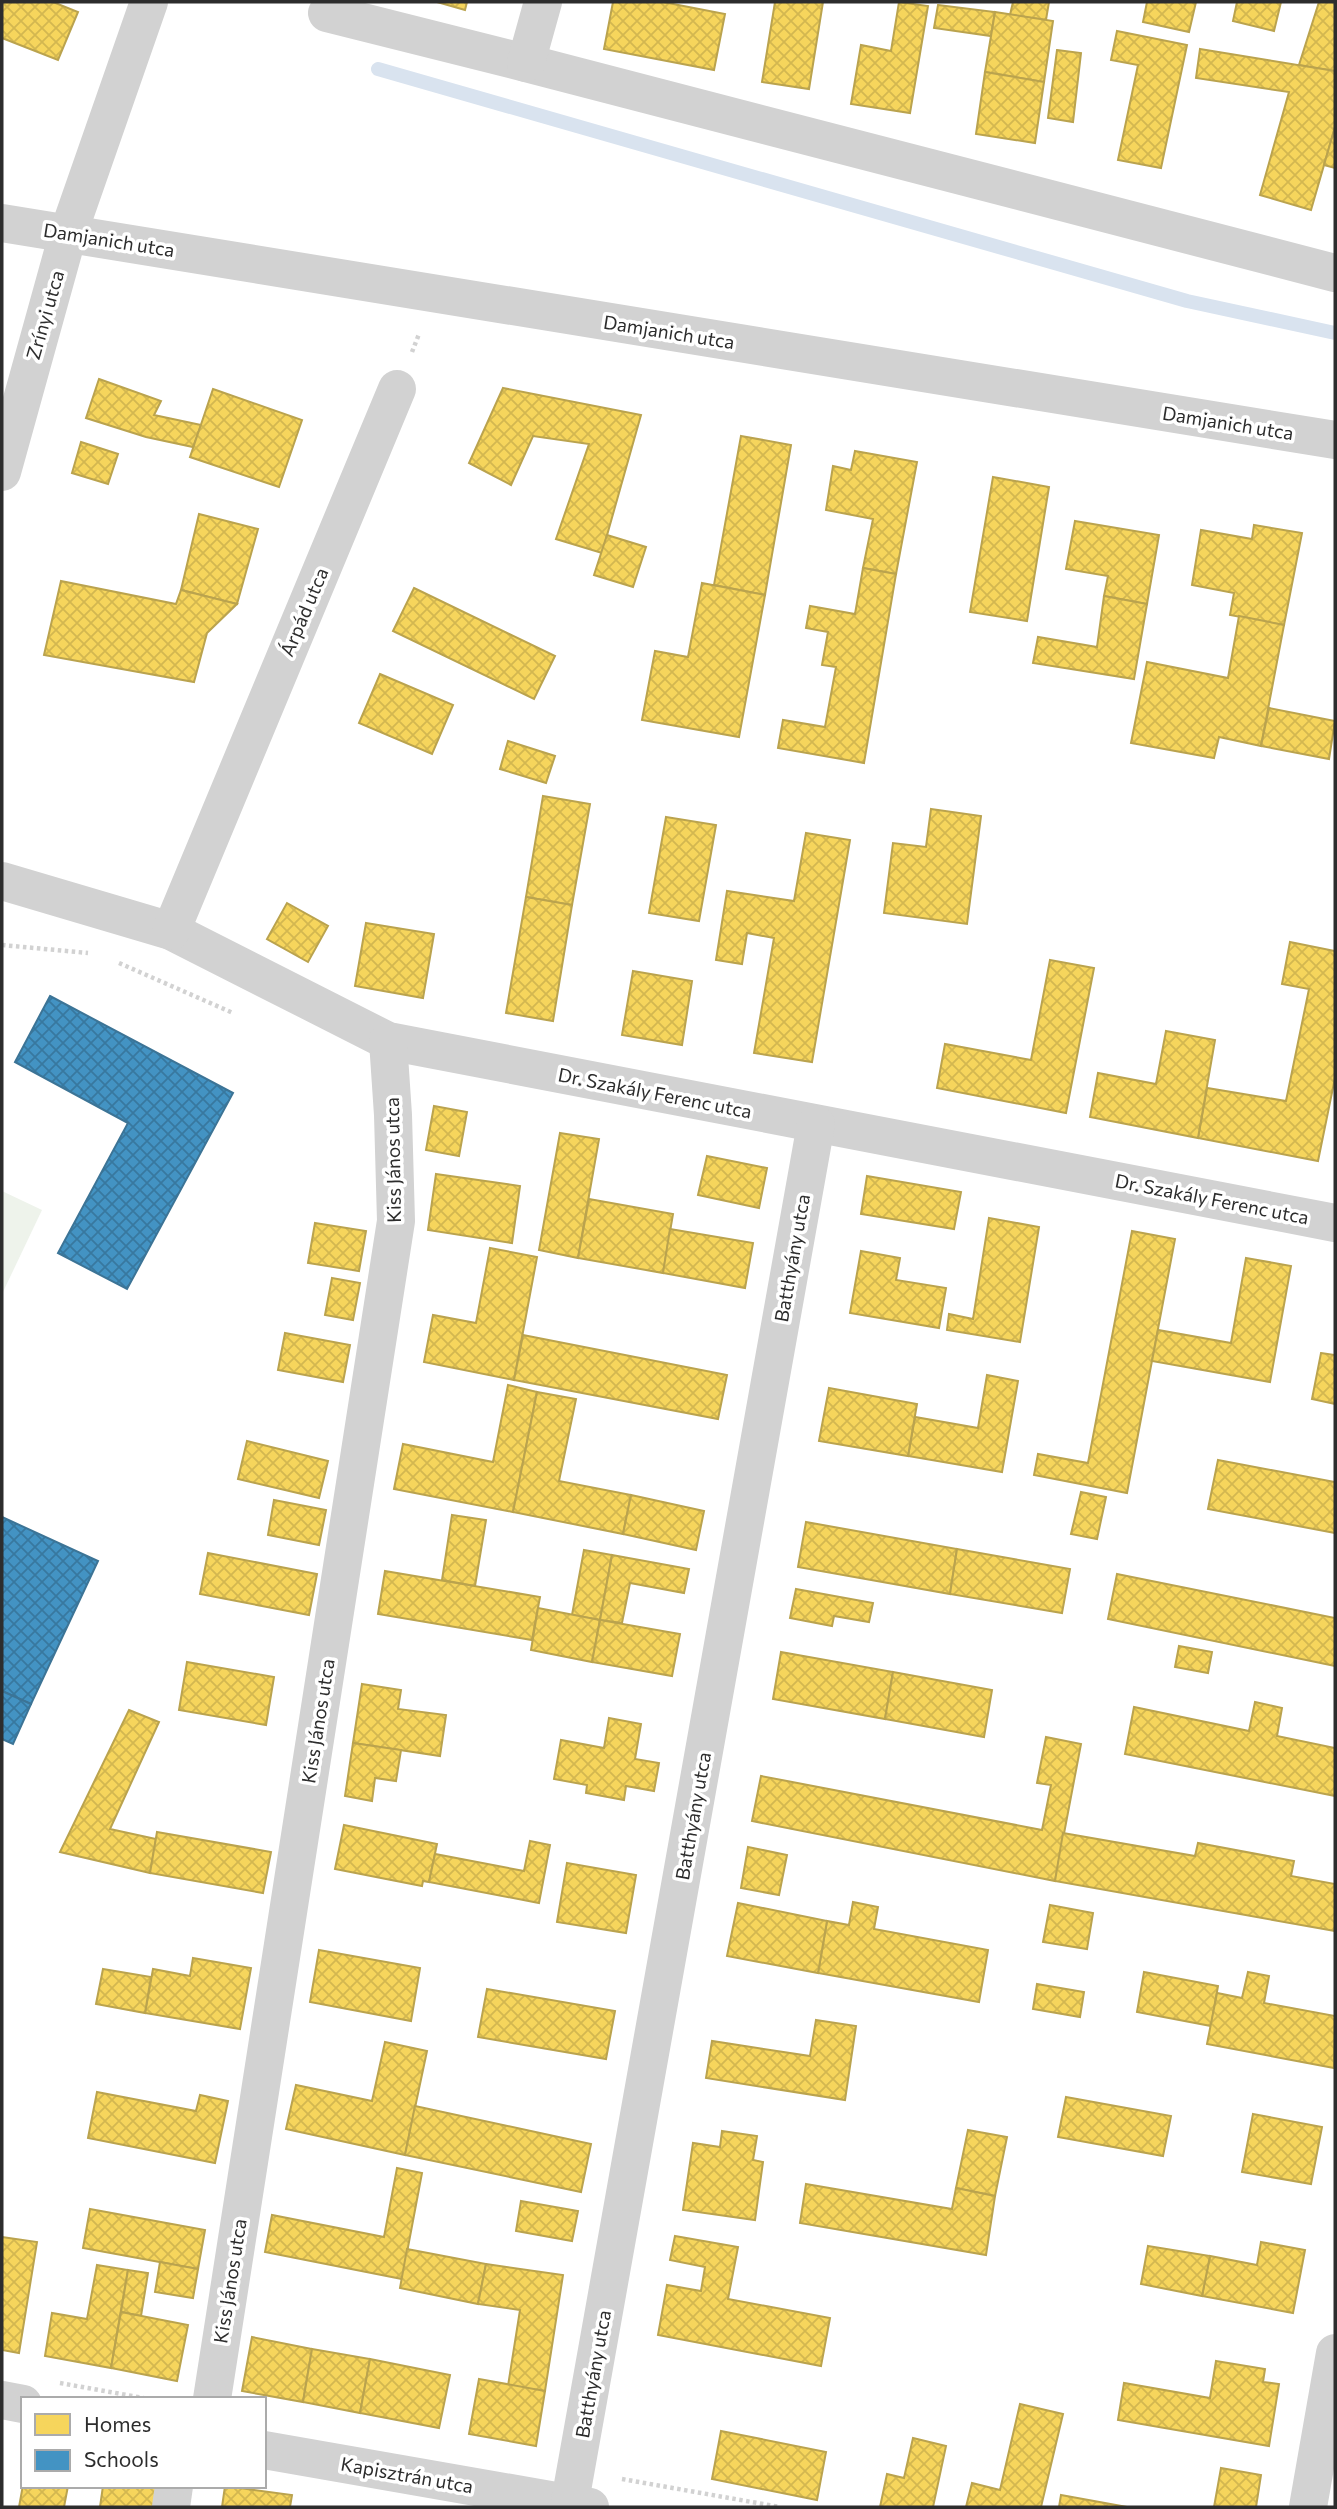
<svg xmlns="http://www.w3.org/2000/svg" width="1337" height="2509" viewBox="0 0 1337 2509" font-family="Commissioner,sans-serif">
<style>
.green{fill:#eef3eb}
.homes{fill:url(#homes-cross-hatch);stroke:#baa34e;stroke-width:2}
.schools{fill:url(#schools-cross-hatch);stroke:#3c7496;stroke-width:2}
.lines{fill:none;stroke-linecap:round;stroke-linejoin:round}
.stream{stroke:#d9e3ef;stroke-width:14}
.path{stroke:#d2d2d2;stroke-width:4.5;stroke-dasharray:3.5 3.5;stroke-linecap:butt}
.minor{stroke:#d2d2d2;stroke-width:38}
.labels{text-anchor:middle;stroke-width:7;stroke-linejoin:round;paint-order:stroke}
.street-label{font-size:19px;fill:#2d2d2d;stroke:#fff}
</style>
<defs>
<pattern id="homes-cross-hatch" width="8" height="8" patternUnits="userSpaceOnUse" patternTransform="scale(1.75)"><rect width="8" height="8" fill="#f6d55c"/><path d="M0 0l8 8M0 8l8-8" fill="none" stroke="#d3b750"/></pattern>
<pattern id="schools-cross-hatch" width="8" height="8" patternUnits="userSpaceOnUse" patternTransform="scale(1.75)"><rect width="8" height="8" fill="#4393c3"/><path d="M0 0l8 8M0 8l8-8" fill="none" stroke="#38789f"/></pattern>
</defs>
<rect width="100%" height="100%" fill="#fff"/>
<!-- green -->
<path class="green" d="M2,1191L42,1210L2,1294Z"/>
<!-- homes -->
<g class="homes">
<path d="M2,2H53L78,12L58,60L2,38Z"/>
<path d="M437,2H467L465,10Z"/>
<path d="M613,2H663L725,14L714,70L604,49Z"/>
<path d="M775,2H823L809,89L762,82Z"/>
<path d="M899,2L928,6L910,113L851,104L861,45L891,51Z"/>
<path d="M1013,2H1049L1046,20L1010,15Z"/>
<path d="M1147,2H1196L1189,32L1143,22Z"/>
<path d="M1237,2H1281L1274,31L1233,21Z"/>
<path d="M1319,2H1335V71L1299,65Z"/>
<path d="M938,5L995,12L991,36L934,28Z"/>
<path d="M995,12L1053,21L1044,82L985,72Z"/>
<path d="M1117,31L1187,45L1161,168L1118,160L1138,65L1111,60Z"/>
<path d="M1200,49L1335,71V127L1311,210L1260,195L1289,92L1196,78Z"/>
<path d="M1057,50L1081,53L1073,122L1048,118Z"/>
<path d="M985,72L1044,82L1035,143L976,134Z"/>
<path d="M1335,127V168L1324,165Z"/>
<path d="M99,379L161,401L154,415L201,425L193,447L146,437L86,418Z"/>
<path d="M503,388L641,415L602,553L556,539L589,444L533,436L511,485L469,463Z"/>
<path d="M213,389L302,420L279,487L190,457Z"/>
<path d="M741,436L791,445L765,595L714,585Z"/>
<path d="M81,442L118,454L108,484L72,473Z"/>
<path d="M855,451L917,462L896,574L863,568L873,519L826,510L833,466L851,470Z"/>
<path d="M993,477L1049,487L1027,621L970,612Z"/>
<path d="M199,514L258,529L237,604L181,590Z"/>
<path d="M1075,521L1159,535L1147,604L1104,596L1108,576L1066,569Z"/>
<path d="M1254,525L1302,533L1284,625L1230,615L1234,593L1192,585L1201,530L1252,539Z"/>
<path d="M607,535L646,547L633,587L594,575Z"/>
<path d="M863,568L896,574L864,763L778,748L783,720L825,727L836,667L822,665L828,632L806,628L810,606L855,614Z"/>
<path d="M61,581L176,604L181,590L237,604L207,633L194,682L44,655Z"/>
<path d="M702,583L765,595L739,737L642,720L655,651L688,657Z"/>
<path d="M414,588L555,656L534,699L393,631Z"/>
<path d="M1104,596L1147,604L1134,679L1033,663L1038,637L1097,647Z"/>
<path d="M1239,616L1284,625L1261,746L1219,737L1214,758L1131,743L1147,662L1228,678Z"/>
<path d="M380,674L453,705L432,754L359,723Z"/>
<path d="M1269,708L1335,721L1329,759L1261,746Z"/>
<path d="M508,741L555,756L546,783L500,769Z"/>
<path d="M543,796L590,804L572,905L526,897Z"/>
<path d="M931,809L981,816L967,924L884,913L893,843L926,847Z"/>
<path d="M666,817L716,825L699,921L649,913Z"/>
<path d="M806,833L850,840L812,1062L754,1053L774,938L747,933L742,964L716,960L727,891L794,901Z"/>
<path d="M526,897L572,905L553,1021L506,1013Z"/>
<path d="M287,903L328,926L308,962L267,939Z"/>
<path d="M366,923L434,934L423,998L355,986Z"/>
<path d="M1290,942L1335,951V1078L1318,1161L1198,1138L1207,1088L1286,1101L1309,989L1282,984Z"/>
<path d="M1050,960L1094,968L1066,1113L937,1088L945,1044L1031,1060Z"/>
<path d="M633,971L692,981L682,1045L622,1035Z"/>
<path d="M1166,1031L1215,1040L1198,1138L1090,1117L1098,1073L1156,1084Z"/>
<path d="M434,1106L467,1112L459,1156L426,1150Z"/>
<path d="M560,1133L599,1139L578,1258L539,1250Z"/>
<path d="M707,1156L767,1168L759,1208L698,1195Z"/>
<path d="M436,1174L520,1186L512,1243L428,1230Z"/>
<path d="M867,1176L961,1192L954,1229L861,1214Z"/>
<path d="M589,1199L673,1214L663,1273L578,1258Z"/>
<path d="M989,1218L1039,1227L1020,1342L947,1330L949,1314L973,1319Z"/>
<path d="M315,1223L366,1231L359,1271L308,1263Z"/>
<path d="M670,1229L753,1243L745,1288L663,1273Z"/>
<path d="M1132,1231L1175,1239L1127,1493L1034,1475L1038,1454L1088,1463Z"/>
<path d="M490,1248L537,1257L514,1380L424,1362L433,1315L476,1323Z"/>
<path d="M861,1251L900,1258L896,1280L946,1288L939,1328L850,1313Z"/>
<path d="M1246,1258L1291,1266L1270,1382L1152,1361L1158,1330L1231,1343Z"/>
<path d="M332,1278L360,1283L353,1320L325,1315Z"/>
<path d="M285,1333L350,1345L343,1382L278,1370Z"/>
<path d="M523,1335L727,1375L718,1419L514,1380Z"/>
<path d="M1321,1353L1335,1355V1404L1312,1399Z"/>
<path d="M987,1375L1018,1381L1002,1472L908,1456L915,1417L978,1428Z"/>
<path d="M508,1385L537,1392L513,1512L394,1489L403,1444L493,1462Z"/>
<path d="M829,1388L917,1404L908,1456L819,1441Z"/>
<path d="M537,1392L576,1399L559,1481L631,1495L623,1534L513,1512Z"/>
<path d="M247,1441L328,1461L319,1498L238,1479Z"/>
<path d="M1218,1460L1335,1482V1533L1208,1509Z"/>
<path d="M1081,1492L1106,1497L1097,1539L1071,1534Z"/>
<path d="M631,1495L704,1511L696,1550L623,1534Z"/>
<path d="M274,1500L326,1510L319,1545L268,1535Z"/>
<path d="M452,1515L486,1520L475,1586L442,1580Z"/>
<path d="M806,1522L957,1549L950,1594L798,1567Z"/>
<path d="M957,1549L1070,1569L1062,1613L950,1594Z"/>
<path d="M584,1550L612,1555L600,1620L572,1615Z"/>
<path d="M208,1553L317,1574L309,1615L200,1594Z"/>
<path d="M612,1555L689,1569L684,1593L630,1583L622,1623L600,1620Z"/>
<path d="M385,1571L540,1597L532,1640L378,1614Z"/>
<path d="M1117,1574L1335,1618V1666L1108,1619Z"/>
<path d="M796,1589L873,1603L869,1622L834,1616L832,1626L790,1618Z"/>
<path d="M538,1608L600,1620L592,1662L531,1650Z"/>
<path d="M600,1620L680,1634L672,1676L592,1662Z"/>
<path d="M1179,1646L1212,1652L1208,1673L1175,1667Z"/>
<path d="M781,1652L893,1672L885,1719L773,1699Z"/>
<path d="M187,1662L274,1677L266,1725L179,1710Z"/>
<path d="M893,1672L992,1690L984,1737L885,1719Z"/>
<path d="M362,1684L401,1690L398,1709L446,1715L440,1756L353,1743Z"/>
<path d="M1255,1702L1282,1708L1277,1736L1335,1748V1796L1125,1754L1134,1707L1249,1731Z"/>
<path d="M129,1710L159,1722L110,1829L156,1839L150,1873L60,1852Z"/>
<path d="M609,1718L641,1724L635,1759L659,1763L654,1791L626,1786L624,1800L586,1793L587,1785L554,1779L561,1740L604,1748Z"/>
<path d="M1046,1737L1081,1744L1055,1881L752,1821L761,1776L1042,1830L1051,1785L1037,1783Z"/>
<path d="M353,1743L401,1750L396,1781L375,1778L372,1801L345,1796Z"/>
<path d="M344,1825L437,1844L429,1882L423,1881L422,1886L335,1869Z"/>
<path d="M157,1832L271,1852L263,1893L150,1873Z"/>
<path d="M1063,1833L1195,1856L1198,1843L1294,1861L1291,1876L1335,1884V1931L1055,1881Z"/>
<path d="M530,1841L550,1845L539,1903L429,1882L435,1854L524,1871Z"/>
<path d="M748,1847L787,1855L779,1895L741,1888Z"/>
<path d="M567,1863L636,1875L626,1933L557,1922Z"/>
<path d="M853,1902L878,1907L874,1929L988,1950L979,2002L818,1973L827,1921L849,1925Z"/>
<path d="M738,1903L827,1921L818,1973L727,1956Z"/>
<path d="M1050,1905L1093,1913L1087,1949L1043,1942Z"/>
<path d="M319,1950L420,1968L411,2021L310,2002Z"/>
<path d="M193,1958L251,1968L240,2029L145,2013L153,1969L190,1976Z"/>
<path d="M103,1969L151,1977L145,2013L96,2004Z"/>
<path d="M1144,1972L1218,1986L1211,2026L1137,2012Z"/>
<path d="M1248,1972L1269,1976L1264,2003L1335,2016L1334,2068L1207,2044L1217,1993L1242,1998Z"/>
<path d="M1037,1984L1084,1992L1080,2017L1033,2009Z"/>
<path d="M487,1989L615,2011L606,2059L478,2037Z"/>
<path d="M816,2020L856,2026L845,2100L706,2078L712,2041L810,2056Z"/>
<path d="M385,2042L427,2051L405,2155L286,2129L296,2085L372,2101Z"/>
<path d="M97,2092L196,2111L200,2095L228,2101L215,2163L88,2138Z"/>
<path d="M1066,2097L1171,2116L1163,2156L1058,2137Z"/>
<path d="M415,2106L591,2144L581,2192L405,2155Z"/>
<path d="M1253,2114L1322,2127L1311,2184L1242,2172Z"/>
<path d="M968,2130L1007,2137L995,2196L956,2188Z"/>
<path d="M722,2131L757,2136L753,2160L763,2162L755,2220L683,2210L693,2143L720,2147Z"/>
<path d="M397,2168L422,2173L402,2279L265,2252L272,2215L384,2237Z"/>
<path d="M806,2184L952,2209L956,2188L995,2196L986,2255L800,2223Z"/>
<path d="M521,2201L578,2211L572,2241L516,2231Z"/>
<path d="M90,2209L205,2230L198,2269L83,2248Z"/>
<path d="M675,2236L738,2247L728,2299L830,2318L821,2366L658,2335L667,2285L701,2291L705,2267L670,2260Z"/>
<path d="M2,2237L37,2242L19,2353L2,2350Z"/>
<path d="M1261,2242L1305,2250L1293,2313L1202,2296L1210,2256L1257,2265Z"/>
<path d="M1148,2246L1210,2256L1202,2296L1141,2284Z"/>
<path d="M407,2249L486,2264L478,2304L400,2288Z"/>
<path d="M160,2262L198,2269L193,2298L155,2292Z"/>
<path d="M486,2264L563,2275L545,2391L508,2386L520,2310L478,2304Z"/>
<path d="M97,2265L128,2270L111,2368L45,2356L52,2313L87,2319Z"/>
<path d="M128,2270L148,2273L141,2316L121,2312Z"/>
<path d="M121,2312L188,2325L177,2381L111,2368Z"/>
<path d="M252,2337L312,2349L303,2402L242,2391Z"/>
<path d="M312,2349L370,2359L360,2413L303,2402Z"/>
<path d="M370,2359L450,2375L439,2428L360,2413Z"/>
<path d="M1216,2361L1265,2369L1263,2382L1279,2384L1269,2446L1118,2420L1124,2383L1210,2398Z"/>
<path d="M479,2379L545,2391L536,2446L469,2434Z"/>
<path d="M1020,2404L1063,2414L1041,2507H966L972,2483L1000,2490Z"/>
<path d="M721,2431L826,2452L817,2500L712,2479Z"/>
<path d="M913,2438L946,2446L933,2507H880L887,2474L904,2478Z"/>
<path d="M1221,2468L1261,2475L1256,2507H1214Z"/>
<path d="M23,2485L68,2486L64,2507H19Z"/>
<path d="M103,2486H161L157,2507H100Z"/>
<path d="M225,2486L292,2495L290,2507H222Z"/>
<path d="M1061,2495L1127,2507H1059Z"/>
</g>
<!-- schools -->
<g class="schools">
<path d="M50,996L233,1093L127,1289L58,1253L128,1123L15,1062Z"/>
<path d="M2,1517L98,1561L31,1704L2,1691Z"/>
<path d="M2,1691L31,1704L13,1744L2,1739Z"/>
</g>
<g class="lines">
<!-- stream -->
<path class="stream" d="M378,69L1187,301L1335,333"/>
<!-- path -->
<g class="path">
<path d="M412,352L419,334"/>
<path d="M2,945L88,953"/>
<path d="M119,963L233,1013"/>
<path d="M60,2383L149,2399"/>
<path d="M622,2479L780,2507"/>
</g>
<!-- minor -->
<g class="minor">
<path d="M327,13L526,63L1335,273"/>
<path d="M526,63L543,2"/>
<path d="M2,223L1335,440"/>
<path d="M2,472L68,234L149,2"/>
<path d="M2,881L171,931L388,1041L1335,1223"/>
<path d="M171,931L397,389"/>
<path d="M212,2399L396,1221L393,1115L388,1041"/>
<path d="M2,2400L23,2404"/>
<path d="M264,2450L590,2507"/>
<path d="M171,2507L174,2486"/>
<path d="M569,2507L816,1124"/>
<path d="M1308,2507L1335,2353"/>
</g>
</g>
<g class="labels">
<!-- street labels -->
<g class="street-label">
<text transform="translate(109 240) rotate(9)" y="7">Damjanich utca</text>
<text transform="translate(45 315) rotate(-74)" y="7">Zrínyi utca</text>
<text transform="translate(669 332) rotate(9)" y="7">Damjanich utca</text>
<text transform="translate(1228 423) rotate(9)" y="7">Damjanich utca</text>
<text transform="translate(304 612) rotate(-67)" y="7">Árpád utca</text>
<text transform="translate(655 1093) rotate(11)" y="7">Dr. Szakály Ferenc utca</text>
<text transform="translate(393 1160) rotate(-91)" y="7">Kiss János utca</text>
<text transform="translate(1212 1199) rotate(11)" y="7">Dr. Szakály Ferenc utca</text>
<text transform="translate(792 1258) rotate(-80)" y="7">Batthyány utca</text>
<text transform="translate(318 1721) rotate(-81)" y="7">Kiss János utca</text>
<text transform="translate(693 1816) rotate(-80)" y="7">Batthyány utca</text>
<text transform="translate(230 2281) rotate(-81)" y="7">Kiss János utca</text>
<text transform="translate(593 2374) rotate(-80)" y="7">Batthyány utca</text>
<text transform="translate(407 2475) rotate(10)" y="7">Kapisztrán utca</text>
</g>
</g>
<!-- border -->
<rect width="1337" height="2509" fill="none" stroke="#2d2d2d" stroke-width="7"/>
<!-- legend -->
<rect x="21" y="2397" width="245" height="91" fill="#ffffff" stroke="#ababab" stroke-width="2"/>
<rect x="35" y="2414" width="35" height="21" fill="#f6d55c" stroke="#ababab" stroke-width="2"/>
<text x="84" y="2432" font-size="21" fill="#2d2d2d">Homes</text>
<rect x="35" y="2450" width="35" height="21" fill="#4393c3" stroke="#ababab" stroke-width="2"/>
<text x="84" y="2467" font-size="21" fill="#2d2d2d">Schools</text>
</svg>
